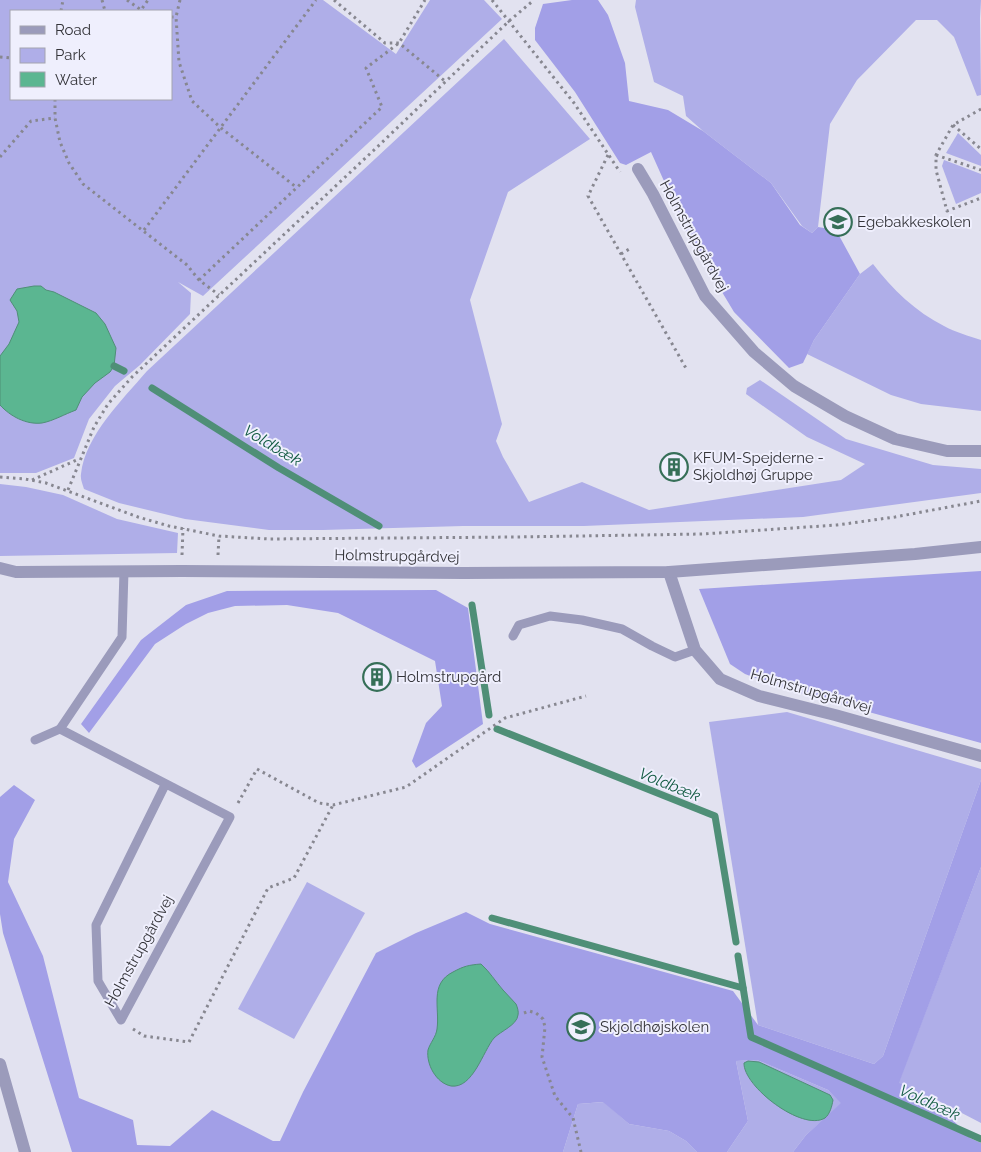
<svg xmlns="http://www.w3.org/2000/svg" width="981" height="1152" viewBox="0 0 981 1152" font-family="Raleway,sans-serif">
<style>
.green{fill:#afaee8;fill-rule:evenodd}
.forest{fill:#a29fe7}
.water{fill:#5bb691;stroke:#4f8f77}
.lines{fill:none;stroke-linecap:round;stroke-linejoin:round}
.stream{stroke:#4f8f77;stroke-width:7}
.path{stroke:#878790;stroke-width:3;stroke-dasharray:2.5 4;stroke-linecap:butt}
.service{stroke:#9b9bbb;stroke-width:9}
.minor{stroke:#9b9bbb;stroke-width:12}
.tertiary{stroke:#9b9bbb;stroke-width:12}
.labels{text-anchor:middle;stroke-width:4;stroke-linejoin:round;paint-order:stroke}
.poi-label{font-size:15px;fill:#343439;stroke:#efeffd;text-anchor:start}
.street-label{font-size:15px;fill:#343439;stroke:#efeffd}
.water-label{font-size:16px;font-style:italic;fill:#135b43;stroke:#efeffd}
</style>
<rect width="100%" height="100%" fill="#e2e2f0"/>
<!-- green -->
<g class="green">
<path d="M0,0H323L396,54L430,0H484L502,19L203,296L178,282L191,293L190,314L140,365L115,386L89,419L74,458L36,473H0ZM11,11H171V99H11Z"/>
<path d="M636,0H981L980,18L981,95L977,96L954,37L937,20H916L857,80L830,124L818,227L812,233L802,226L771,183L703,131L686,116L683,96L654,82L635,7Z"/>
<path d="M504,39L590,139L508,192L470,300L502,424L496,441L503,457L529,502L582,482L649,510L841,480L865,464L807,437L746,394L747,388L760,380L846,439L933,465L981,469V493L803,517L584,526H463L323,530H269L185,519L119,503L84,489C83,485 80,479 81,474C85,436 123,399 147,371Z"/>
<path d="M958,133L981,155V166L946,153Z"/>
<path d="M944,160L981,174V193L956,204L942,166Z"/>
<path d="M873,264C892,289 916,312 944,326C955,332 969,336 981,340V411L921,404L891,395L807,354L814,340L860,274Z"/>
<path d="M0,484L26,487L63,495L117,519L178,533L177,553L0,556Z"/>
<path d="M787,712L981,769V780L883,1056L874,1064L758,1025L709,722Z"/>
<path d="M981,867V1123L931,1097L898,1084Z"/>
<path d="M307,882L365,913L294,1039L238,1009Z"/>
<path d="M757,1060L828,1090L842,1103L806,1135L793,1152H727L748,1121L736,1061Z"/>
<path d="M604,1102L629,1124L669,1131L686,1141L697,1152H563L578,1104Z"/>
</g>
<!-- forest -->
<g class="forest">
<path d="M572,0H598L608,15L625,63L629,101L668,110L703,131L771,183L800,225L812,233L818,227L836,230L860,274L814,340L803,363L789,368L734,312L689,237L651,152L626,165L620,163L575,92L535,40V28L543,4Z"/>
<path d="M981,571V743L782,688L745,674L730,664L699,589Z"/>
<path d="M436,590L468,608L483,724L416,768L412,761L426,723L442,706L435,661L338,613L287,605L235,606L208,613L186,624L155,644L89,733L81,724L141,640L186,605L227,591Z"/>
<path d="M981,780V867L899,1083L931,1097L970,1138L981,1143V1152H793L806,1135L841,1103L828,1090L757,1060L736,1061L748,1121L727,1152H697L686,1141L669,1131L629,1124L603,1102L578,1104L563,1152H72L3,933L0,914V797L14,785L35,800L14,839L8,882L43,956L79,1098L133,1120L137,1145L170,1146L212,1110L273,1141H280L303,1092L376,953L416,933L466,912L490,924L733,991L758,1025L874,1064L883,1056Z"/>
</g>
<!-- water -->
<g class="water">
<path d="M34,286H41L46,290L54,292L96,313L105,324L116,348L114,366L110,372L95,383L82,397L76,410C65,414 53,421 42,423C26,425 10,416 0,405V356L9,344L19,322L17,311L10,300L17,289Z"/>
<path d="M481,964C490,972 495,981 503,990C507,995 512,999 516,1004C517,1006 519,1012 518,1015C517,1025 501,1031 494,1038C483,1051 473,1089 451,1086C436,1083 426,1064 428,1050C430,1043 436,1037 437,1029C440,1008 429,984 453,972C464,966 469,965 481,964Z"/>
<path d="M748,1061L759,1062L830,1095L833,1100C832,1106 830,1114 825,1118C802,1132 743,1086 744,1063Z"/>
</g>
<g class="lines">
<!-- stream -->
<g class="stream">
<path d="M114,366L124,371"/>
<path d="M152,388L279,468L379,526"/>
<path d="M472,605L489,715"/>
<path d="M497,729L715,816L736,942"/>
<path d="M492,918L743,988"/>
<path d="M738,956L751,1037L981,1139"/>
</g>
<!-- path -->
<g class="path">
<path d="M102,0L105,11"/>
<path d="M127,0L141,10L148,0"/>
<path d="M180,0L176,17L179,62L192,101L221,128L296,187"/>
<path d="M334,0L385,43H399L446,82"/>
<path d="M492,0L574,103L620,172"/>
<path d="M61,11L63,0"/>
<path d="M171,17H176"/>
<path d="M0,57L11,58"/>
<path d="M55,99V118L60,142L69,163L83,184L187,265L199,280L219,295"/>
<path d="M981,109L953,125L936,155V170L947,211L981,198"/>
<path d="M953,125L981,149"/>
<path d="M608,155L588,196L687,370"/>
<path d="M936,155L981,170"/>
<path d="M0,157L31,121L55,118"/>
<path d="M144,230L316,0"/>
<path d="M621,254L631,248"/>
<path d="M199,280L382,107L366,68L399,43L425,0"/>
<path d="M0,477L25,479L46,483L138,517L169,526L219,536L269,539L516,537L703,534L837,525L895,517L981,501"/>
<path d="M32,480L79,459"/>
<path d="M68,490L94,427L108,404L132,377L374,150L509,21L534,0"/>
<path d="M182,555L183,528"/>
<path d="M218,555L219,536"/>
<path d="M238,803L257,769L319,803L333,805L406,787L505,718L586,696"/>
<path d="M524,1013L529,1011L536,1013L543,1019L545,1027L542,1057L555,1096L573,1118L581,1152"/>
<path d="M133,1029L144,1036L189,1042L268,888L294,878L333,805"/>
</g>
<!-- service -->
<g class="service">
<path d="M124,571L122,637L60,729L230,817L121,1020L98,981L96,925L165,785"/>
<path d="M513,636L519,625L550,616L582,620L622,629L652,646L675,657L695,650"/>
<path d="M35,740L60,729"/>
</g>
<!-- minor -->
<g class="minor">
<path d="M638,169L653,194L705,296L754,352L794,386L845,416L895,439L947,451H981"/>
<path d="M669,572L695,650L720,679L759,696L835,715L981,756"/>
</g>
<!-- tertiary -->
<g class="tertiary">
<path d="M0,568L16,572L182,571L464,573L669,572L915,554L981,547"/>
<path d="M0,1064L25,1152"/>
</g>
</g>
<!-- icons -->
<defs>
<symbol id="school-ring" viewBox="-11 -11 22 22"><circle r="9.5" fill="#efeffd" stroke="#366f58" stroke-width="1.5"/><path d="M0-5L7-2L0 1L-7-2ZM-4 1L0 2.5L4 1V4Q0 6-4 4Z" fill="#366f58"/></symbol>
<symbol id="building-ring" viewBox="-11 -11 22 22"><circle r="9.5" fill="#efeffd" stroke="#366f58" stroke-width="1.5"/><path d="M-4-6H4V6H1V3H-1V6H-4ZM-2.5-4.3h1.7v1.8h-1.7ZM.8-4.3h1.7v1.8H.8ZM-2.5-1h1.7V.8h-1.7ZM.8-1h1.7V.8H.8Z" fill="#366f58"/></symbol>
</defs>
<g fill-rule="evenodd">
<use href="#school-ring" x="822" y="206" width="32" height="32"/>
<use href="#building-ring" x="658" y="451" width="32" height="32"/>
<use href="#building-ring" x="361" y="661" width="32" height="32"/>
<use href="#school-ring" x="565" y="1011" width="32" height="32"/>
</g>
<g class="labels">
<!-- poi labels -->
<g class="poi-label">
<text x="857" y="227">Egebakkeskolen</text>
<text x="693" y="463">KFUM-Spejderne -<tspan x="693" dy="17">Skjoldhøj Gruppe</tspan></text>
<text x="396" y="682">Holmstrupgård</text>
<text x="600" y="1032">Skjoldhøjskolen</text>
</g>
<!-- street labels -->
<g class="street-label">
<text transform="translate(694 236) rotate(61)" y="5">Holmstrupgårdvej</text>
<text transform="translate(397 556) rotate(1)" y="5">Holmstrupgårdvej</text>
<text transform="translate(811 691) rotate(16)" y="5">Holmstrupgårdvej</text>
<text transform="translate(139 951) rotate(-61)" y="5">Holmstrupgårdvej</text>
</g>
<!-- water labels -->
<g class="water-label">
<text transform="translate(273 445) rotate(31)" y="6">Voldbæk</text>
<text transform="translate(670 784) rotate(22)" y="6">Voldbæk</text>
<text transform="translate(930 1102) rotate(24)" y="6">Voldbæk</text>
</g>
</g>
<!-- legend -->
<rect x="10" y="10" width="162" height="90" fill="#efeffd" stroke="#a4a4af"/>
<rect x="20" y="26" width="25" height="8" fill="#9b9bbb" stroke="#a4a4af"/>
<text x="55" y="35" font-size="15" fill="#343439">Road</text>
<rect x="20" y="48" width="25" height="15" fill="#afaee8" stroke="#a4a4af"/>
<text x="55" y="60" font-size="15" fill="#343439">Park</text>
<rect x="20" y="72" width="25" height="15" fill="#5bb691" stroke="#a4a4af"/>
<text x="55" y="85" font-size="15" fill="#343439">Water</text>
</svg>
